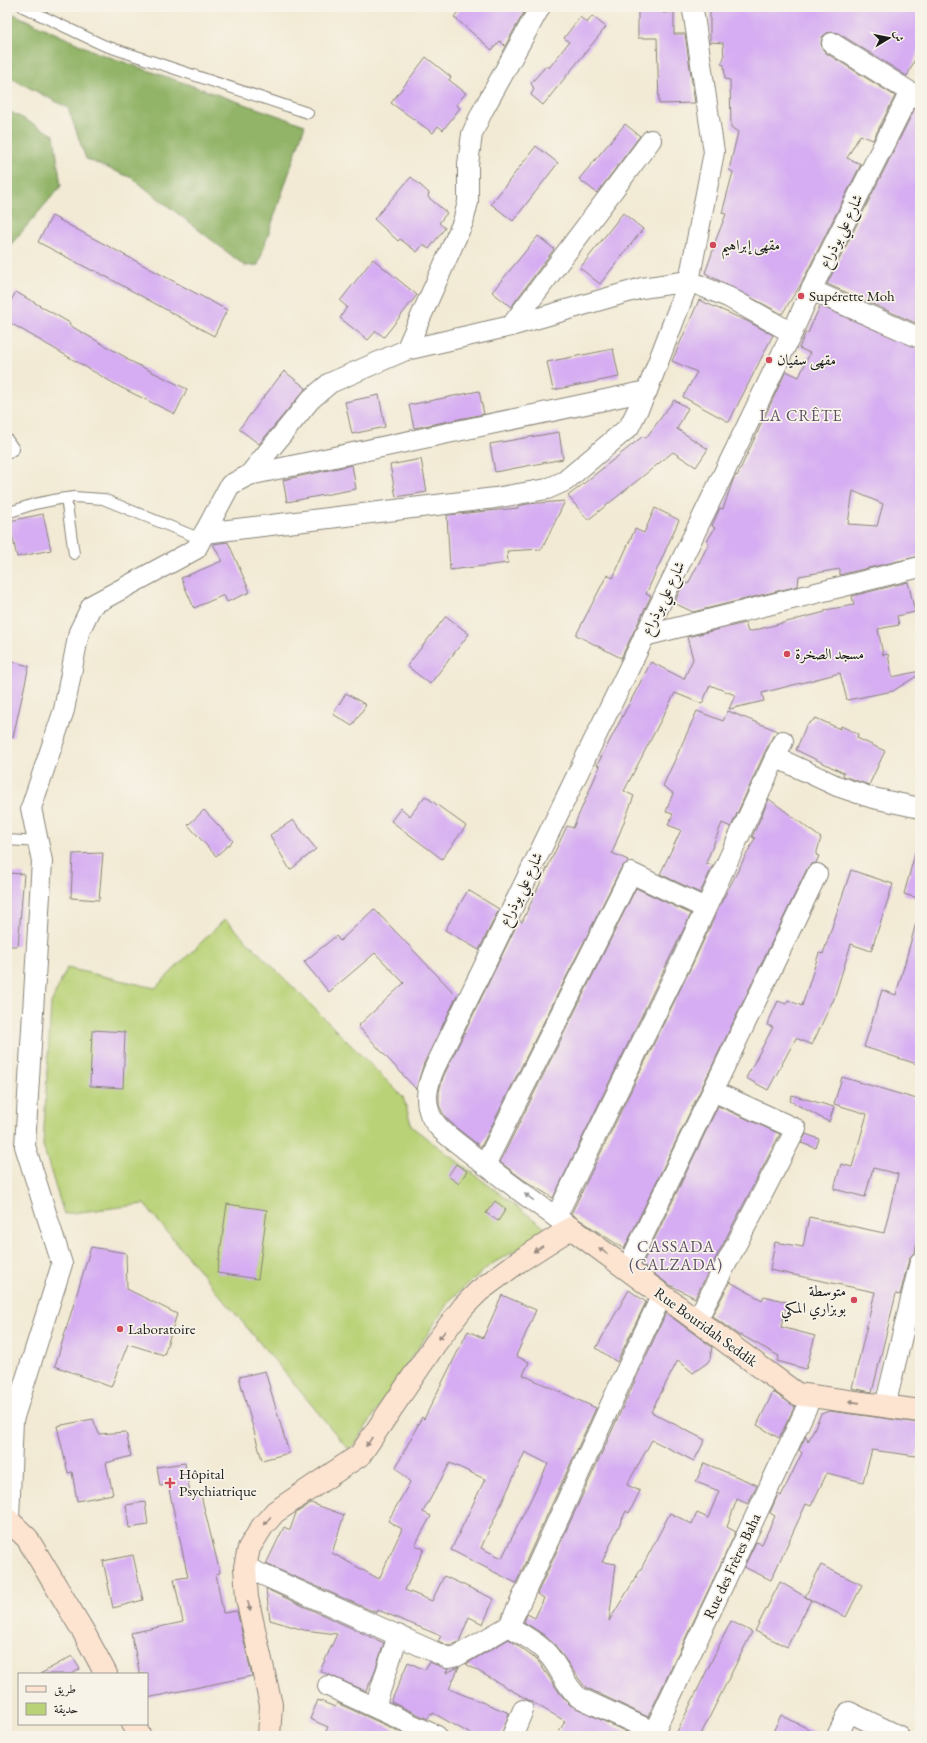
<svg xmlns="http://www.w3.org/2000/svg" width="927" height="1743" viewBox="0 0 927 1743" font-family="'EB Garamond',Amiri,serif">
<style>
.green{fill:#b9d277;stroke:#6a774a}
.forest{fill:#92b468;stroke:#576842}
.building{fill:#d6adf2;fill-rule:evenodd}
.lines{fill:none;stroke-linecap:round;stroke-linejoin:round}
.service-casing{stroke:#878378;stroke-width:12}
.minor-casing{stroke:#878378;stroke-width:22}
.secondary-casing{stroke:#878378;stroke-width:24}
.path{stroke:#878378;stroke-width:2.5;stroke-dasharray:3 3;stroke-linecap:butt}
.service{stroke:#fff;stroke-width:10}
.minor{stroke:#fff;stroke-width:20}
.secondary{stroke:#fde4d1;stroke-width:22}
.oneway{fill:#999}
.oneway2{fill:#988a80}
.poi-dot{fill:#d1495b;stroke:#f7f3e8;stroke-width:1.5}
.labels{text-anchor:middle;stroke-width:3.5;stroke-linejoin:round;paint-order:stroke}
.street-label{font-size:15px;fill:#1c1c1c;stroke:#f7f3e8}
.poi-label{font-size:15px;fill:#1c1c1c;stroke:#f7f3e8;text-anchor:start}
.neighbourhood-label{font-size:16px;letter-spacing:1px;fill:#5d4f67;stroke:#f7f3e8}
</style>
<rect width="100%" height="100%" fill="#f7f3e8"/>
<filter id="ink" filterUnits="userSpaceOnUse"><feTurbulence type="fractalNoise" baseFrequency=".025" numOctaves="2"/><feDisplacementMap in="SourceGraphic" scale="8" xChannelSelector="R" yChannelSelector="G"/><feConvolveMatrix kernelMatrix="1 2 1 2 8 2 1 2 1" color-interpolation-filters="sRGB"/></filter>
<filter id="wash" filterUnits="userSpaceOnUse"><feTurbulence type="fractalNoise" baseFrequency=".012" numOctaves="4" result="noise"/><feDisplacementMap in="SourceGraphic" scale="16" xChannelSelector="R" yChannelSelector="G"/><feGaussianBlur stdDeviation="0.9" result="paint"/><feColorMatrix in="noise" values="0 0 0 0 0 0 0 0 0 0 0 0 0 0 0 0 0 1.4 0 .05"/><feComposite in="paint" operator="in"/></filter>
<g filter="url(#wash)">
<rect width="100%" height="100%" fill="#f2ead4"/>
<!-- green -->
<path class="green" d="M225,919L403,1097L412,1127L549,1231L490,1265L450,1300L350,1451L144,1204L64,1214L43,1146L51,1003L67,968L155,988Z"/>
<!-- forest -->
<g class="forest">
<path d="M7,11L98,53L305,125L258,265L245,266L132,178L86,159L68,108L7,76Z"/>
<path d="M7,110L54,135L61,186L7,249Z"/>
</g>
<g id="blocks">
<!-- building -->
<g class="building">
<path d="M462,7H527L505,46L500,41L492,50L454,17Z"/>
<path d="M638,7H663V13L674,12V34H685L695,103L659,104L657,38H638Z"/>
<path d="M710,7H911L920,13V49L907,76L838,33L833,32L827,33L822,37L821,43L822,48L826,53L895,96L873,140L860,135L847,158L861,164L801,284L782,314L705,273L716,242H715L726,214L722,213L733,172L729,170L738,132L731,127L730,80L725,79L724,65L721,64L724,58L723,43L710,42Z"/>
<path d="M592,16L606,27L543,105L531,95L534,89L531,83L546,66L549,68L569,42L564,38L580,17L587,23Z"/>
<path d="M426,57L451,77L449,80L466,93L456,105L460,108L443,130L438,126L433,133L391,103Z"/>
<path d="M920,98V325L827,284Z"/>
<path d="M625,124L640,136L597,193L579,179Z"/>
<path d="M536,146L558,163L513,221L491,204Z"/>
<path d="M411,177L429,193L428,197L447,213L439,223L445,228L429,249L423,244L417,252L400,239L398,241L374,219Z"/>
<path d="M623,213L643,229L600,284L580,268Z"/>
<path d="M52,216L227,310L214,336L94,270L93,271L38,242Z"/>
<path d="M538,236L554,249L511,307L492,292Z"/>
<path d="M373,259L417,295L384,337L376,331L368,340L340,318L347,307L340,301Z"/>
<path d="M16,292L70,323L69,325L127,358L126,359L187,389L175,414L120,387L7,321V307Z"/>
<path d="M699,300L749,322L773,335L729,422L683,397L697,372L672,361Z"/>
<path d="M820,306L920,349V556L847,573L840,575V569L799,576L798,586L693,612L674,603L684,582L688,584L709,543L707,541L715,528L712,526L720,508L723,509L733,480L736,475L737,476L786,371L799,377L810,353L799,348L806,332L808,333ZM853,491L883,504L877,526L848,524Z"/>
<path d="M613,349L619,377L553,390L547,362Z"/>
<path d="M284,371L306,388L259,444L239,429Z"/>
<path d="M479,391L484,414L414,428L409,405Z"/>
<path d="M379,395L385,427L352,434L345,402Z"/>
<path d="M674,400L688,408L677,429L708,449L696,467L673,452L588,520L568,496L643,436L646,438Z"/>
<path d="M559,432L563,459L495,472L490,444Z"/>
<path d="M421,459L427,492L396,497L390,465Z"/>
<path d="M352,465L356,489L287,502L283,480Z"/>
<path d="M565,501L542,549L507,551L508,563L450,570L447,515L518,508V506L527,504Z"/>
<path d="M655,508L679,520L646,594L651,596L621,658L576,635L607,575L613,578L635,529L644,533Z"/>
<path d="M43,514L51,550L17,557L9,521Z"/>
<path d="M228,542L250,592L227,602L224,595L194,608L181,578L222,561L213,544Z"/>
<path d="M908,582L915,612L897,616L899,625L878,629L883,655L888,654L892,677L920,671V674L893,691L847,700L840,673L762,693L764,701L729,709L735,695L710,685L702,704L675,693L624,791L634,796L612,853L628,860L627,863L621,868L481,1147L458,1129L445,1117L439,1105V1092L443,1077L519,920L522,922L567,826L573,828L600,766L597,765L651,662L684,679L693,659L687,637L745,623L748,632L825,612V610L854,605L852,596Z"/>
<path d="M446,616L469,634L430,684L407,666Z"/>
<path d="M7,660L29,666L13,737H7Z"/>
<path d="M346,693L366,705L352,726L333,714Z"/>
<path d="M697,711L723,721L728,711L778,731L773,736L765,752L731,827L722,823L706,863L713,865L700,893L660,874L681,830L668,825L673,814L666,812L673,793L663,786Z"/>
<path d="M816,718L840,729L841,726L858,734L857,738L885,751L869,785L843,776L844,773L796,750L806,726Z"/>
<path d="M425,796L466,826L442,859L391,821L401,808L410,816Z"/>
<path d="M769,799L821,838L816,855L819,856L816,863L811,864L807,869L624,1249L571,1214L692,965L722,901L755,838L752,837Z"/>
<path d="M204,810L233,841L216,856L188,825Z"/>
<path d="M293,820L316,849L290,870L270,835Z"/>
<path d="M916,850L920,851V899L904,894Z"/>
<path d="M103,853L99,900L71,898L73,854Z"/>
<path d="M851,870L893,884L871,951L851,944L833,1002H832L812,1045L796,1038L768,1090L746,1078L773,1027L767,1025L778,1001L786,1004L788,1000L802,1006L819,953L823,954Z"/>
<path d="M7,873L24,874L18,946H7Z"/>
<path d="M636,888L691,914L553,1198L524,1180L500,1162Z"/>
<path d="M468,890L499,909L479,950L445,930Z"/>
<path d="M374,909L457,996L424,1063L416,1089L358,1026L404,983L375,953L329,992L304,962L336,936L340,941Z"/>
<path d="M916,923L920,924V1065L864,1047L882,990L896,995Z"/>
<path d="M92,1030L125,1032L123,1088L90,1086Z"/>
<path d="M842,1077L920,1100V1212L917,1224H920V1229L915,1252L909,1259L900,1295L896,1294L872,1392L852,1388L875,1292L770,1270L775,1242L803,1247L809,1217L884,1233L898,1174L873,1168L865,1197L834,1189L841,1164L852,1167L867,1114L834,1104Z"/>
<path d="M792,1095L834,1107L829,1122L790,1101Z"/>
<path d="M718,1106L780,1134L695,1298L668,1284L642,1265Z"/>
<path d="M806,1134L819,1139L816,1148L801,1143Z"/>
<path d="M456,1164L467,1171L459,1184L448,1176Z"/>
<path d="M495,1201L506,1209L498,1221L486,1213Z"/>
<path d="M227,1204L267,1210L258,1279L217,1273Z"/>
<path d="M91,1247L126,1253L127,1289L177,1314L164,1355L128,1344L111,1387L55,1366Z"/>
<path d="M730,1282L762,1300L764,1296L787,1302L781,1327L815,1336L806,1369L777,1361L779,1356L741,1335L740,1336L712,1316Z"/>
<path d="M629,1290L646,1302L617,1362L596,1348Z"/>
<path d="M502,1295L536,1310L516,1356L529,1362L523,1375L596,1408L516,1583L451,1550L485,1479L450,1463L423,1512L431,1516L415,1545L424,1549L405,1590L432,1601L444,1576L494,1599L483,1624L469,1617L459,1642L449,1646L438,1641L441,1636L378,1610L377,1613L266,1564L284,1527L290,1530L296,1513L311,1503L344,1515L332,1553L379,1579L402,1529L388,1521L410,1482L396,1467L422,1417L424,1419L468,1331L483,1338ZM525,1452L548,1464L502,1558L481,1548Z"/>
<path d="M666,1313L712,1347L710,1359L707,1363L693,1373L678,1360L651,1412L705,1440L694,1461L652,1440L627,1485L640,1491L629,1513L626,1511L602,1562L616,1564L609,1621L641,1569L670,1513L692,1524L697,1513L708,1518L719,1491L696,1482L704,1463L757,1485L748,1504L737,1499L727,1527L736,1532L648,1717L585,1687L555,1645L544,1635L524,1622L527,1614L535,1618L544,1598L537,1594Z"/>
<path d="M265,1371L289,1453L262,1460L239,1377Z"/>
<path d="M773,1392L795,1406L779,1438L757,1425Z"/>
<path d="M829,1411L920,1423V1447L916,1456L872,1450L863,1482L827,1473L811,1506L806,1504L771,1580L744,1567L756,1542L762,1544L775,1516L770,1513L778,1494L781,1496L802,1453L799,1450L806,1436L808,1442L821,1414Z"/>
<path d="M93,1419L99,1434L126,1432L131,1456L106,1463L113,1494L77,1501L72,1472L68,1473L57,1426Z"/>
<path d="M185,1463L190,1493L200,1491L220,1573L216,1574L223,1613L237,1611L252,1676L147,1698V1674H140L131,1633L183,1622L174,1579L188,1577L168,1485L160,1486L157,1467Z"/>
<path d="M145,1502L148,1525L129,1528L126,1505Z"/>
<path d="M133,1555L143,1600L113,1608L103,1561Z"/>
<path d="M821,1565L862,1585L846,1617L805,1597Z"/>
<path d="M780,1582L811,1600L787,1647L755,1631Z"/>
<path d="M266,1589L384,1643L374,1674L366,1691L320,1671L337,1634L304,1630L270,1620Z"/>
<path d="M731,1621L752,1632L700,1736H675Z"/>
<path d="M509,1639L538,1661L561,1695L570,1705L635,1736H566L559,1732L565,1721L466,1664Z"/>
<path d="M72,1656L80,1669L72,1674H40Z"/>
<path d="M408,1662L425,1670L429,1662L448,1669L446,1673L459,1667L449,1689L509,1713L501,1736H474L433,1713L432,1715L430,1714L428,1719L391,1702Z"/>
<path d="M318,1700L335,1707L337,1703L409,1736H324L328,1727L310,1719Z"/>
<path d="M781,1715L822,1736H771Z"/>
</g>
</g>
</g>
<g filter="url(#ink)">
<use href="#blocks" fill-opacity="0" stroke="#878378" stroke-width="1"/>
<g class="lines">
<defs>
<g id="service">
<path d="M23,7L103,45L308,113"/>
<path d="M7,439L14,449L7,454"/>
<path d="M66,498L74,554"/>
<path d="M7,513L34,504L59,499L74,497L103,499L201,539"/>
<path d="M7,840L39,842"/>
</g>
<g id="minor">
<path d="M811,290L920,338"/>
<path d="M511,326L651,140"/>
<path d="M406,350L463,222L468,202V164L472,134L482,112L540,7"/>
<path d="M249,475L647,391"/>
<path d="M204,533L495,498L547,489L565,481L629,427L647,391L689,281L714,152L694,16L692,7"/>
<path d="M644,636L920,567"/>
<path d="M775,757L837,786L873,798L920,808"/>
<path d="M485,1165L631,873L705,908"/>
<path d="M556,1217L682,960L783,741"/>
<path d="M571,1228C536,1203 500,1177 466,1150C454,1140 436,1129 430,1114C424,1098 428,1083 435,1067L792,333L811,290L910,92L832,43"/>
<path d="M627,1269L817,874"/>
<path d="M697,1320L796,1129L713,1091"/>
<path d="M885,1406L920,1262"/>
<path d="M9,1519L13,1420L62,1264L25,1146L42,861L31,808L64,710L79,632L92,605L196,549L230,485L249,475L311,399L330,383L406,350L511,326L642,288L689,281L728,297L792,333"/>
<path d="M245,1567L448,1658L457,1656L509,1626C524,1636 541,1644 551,1658C561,1671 566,1686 578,1697L654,1732"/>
<path d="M509,1626C561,1516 609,1404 662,1295"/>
<path d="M328,1686L437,1736"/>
<path d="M375,1707L398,1635"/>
<path d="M512,1736L523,1710"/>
<path d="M652,1736L812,1396"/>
<path d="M837,1736L849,1712L899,1736"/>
</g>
<g id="secondary">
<path d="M7,1519L27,1538L83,1631L106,1674"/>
<path d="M133,1724L140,1736"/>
<path d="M269,1736L271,1705L247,1598L245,1567L249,1548L262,1527L275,1512L360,1455L435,1344L464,1306L479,1291L518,1262L571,1228L797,1394L920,1411"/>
</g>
</defs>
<!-- service casing -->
<use href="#service" class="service-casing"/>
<!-- minor casing -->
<use href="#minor" class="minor-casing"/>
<!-- secondary casing -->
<use href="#secondary" class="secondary-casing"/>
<!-- path -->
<path class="path" d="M918,75L920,70"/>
<!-- service -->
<use href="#service" class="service"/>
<!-- minor -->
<use href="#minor" class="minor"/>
<!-- secondary -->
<use href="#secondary" class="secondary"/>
</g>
<!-- one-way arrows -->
<defs><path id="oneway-solid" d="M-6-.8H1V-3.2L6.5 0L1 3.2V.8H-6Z"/></defs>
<use class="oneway" href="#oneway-solid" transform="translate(529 1197) rotate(-144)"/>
<g class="oneway2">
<use href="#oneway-solid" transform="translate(538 1249) rotate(147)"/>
<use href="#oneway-solid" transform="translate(603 1251) rotate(-144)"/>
<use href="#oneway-solid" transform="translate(442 1335) rotate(128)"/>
<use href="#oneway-solid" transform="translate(854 1402) rotate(-172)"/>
<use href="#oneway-solid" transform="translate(369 1442) rotate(124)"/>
<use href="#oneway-solid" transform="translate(267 1521) rotate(131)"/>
<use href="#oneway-solid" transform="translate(249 1606) rotate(77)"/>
</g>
</g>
<!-- markers -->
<g class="poi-dot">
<circle cx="713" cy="245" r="4"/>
<circle cx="801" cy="296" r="4"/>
<circle cx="769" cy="360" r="4"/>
<circle cx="787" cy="654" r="4"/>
<circle cx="854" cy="1300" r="4"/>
<circle cx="120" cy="1329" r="4"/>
<path d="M168 1477h4v4h4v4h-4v4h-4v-4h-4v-4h4z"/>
</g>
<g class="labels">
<!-- street labels -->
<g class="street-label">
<text transform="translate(841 231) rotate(-64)" y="5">شارع علي بوذراع</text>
<text transform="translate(663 598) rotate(-64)" y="5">شارع علي بوذراع</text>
<text transform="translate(521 889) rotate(-64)" y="5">شارع علي بوذراع</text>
<text transform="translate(706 1327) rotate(36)" y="5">Rue Bouridah Seddik</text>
<text transform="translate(732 1566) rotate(-65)" y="5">Rue des Frères Baha</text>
</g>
<!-- poi labels -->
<g class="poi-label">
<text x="721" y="250">مقهى إبراهيم</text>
<text x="809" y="301">Supérette Moh</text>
<text x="777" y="365">مقهى سفيان</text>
<text x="795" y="659">مسجد الصخرة</text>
<text x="846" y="1296" text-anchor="end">متوسطة<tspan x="846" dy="17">بوبزاري المكي</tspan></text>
<text x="128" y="1334">Laboratoire</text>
<text x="179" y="1479">Hôpital<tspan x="179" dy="17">Psychiatrique</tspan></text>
</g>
<!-- neighbourhood labels -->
<g class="neighbourhood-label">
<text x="801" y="421">LA CRÊTE</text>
<text x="676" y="1252">CASSADA<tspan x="676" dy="18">(CALZADA)</tspan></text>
</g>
</g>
<!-- margin -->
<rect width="927" height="1743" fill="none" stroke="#f7f3e8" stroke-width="24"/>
<!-- legend -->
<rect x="18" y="1673" width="130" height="52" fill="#f7f3e8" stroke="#9f9d96"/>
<rect x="26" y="1686" width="20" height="6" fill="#fde4d1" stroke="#9f9d96"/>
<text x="54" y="1693" font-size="12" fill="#1c1c1c">طريق</text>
<rect x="26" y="1703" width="20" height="12" fill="#b9d277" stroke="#9f9d96"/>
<text x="54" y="1713" font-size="12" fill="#1c1c1c">حديقة</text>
<!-- north arrow -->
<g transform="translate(889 38) rotate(80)" stroke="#f7f3e8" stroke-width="3" paint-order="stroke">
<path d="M0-3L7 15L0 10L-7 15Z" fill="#1c1c1c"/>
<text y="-6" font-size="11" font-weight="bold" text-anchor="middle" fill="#1c1c1c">ش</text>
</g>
</svg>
